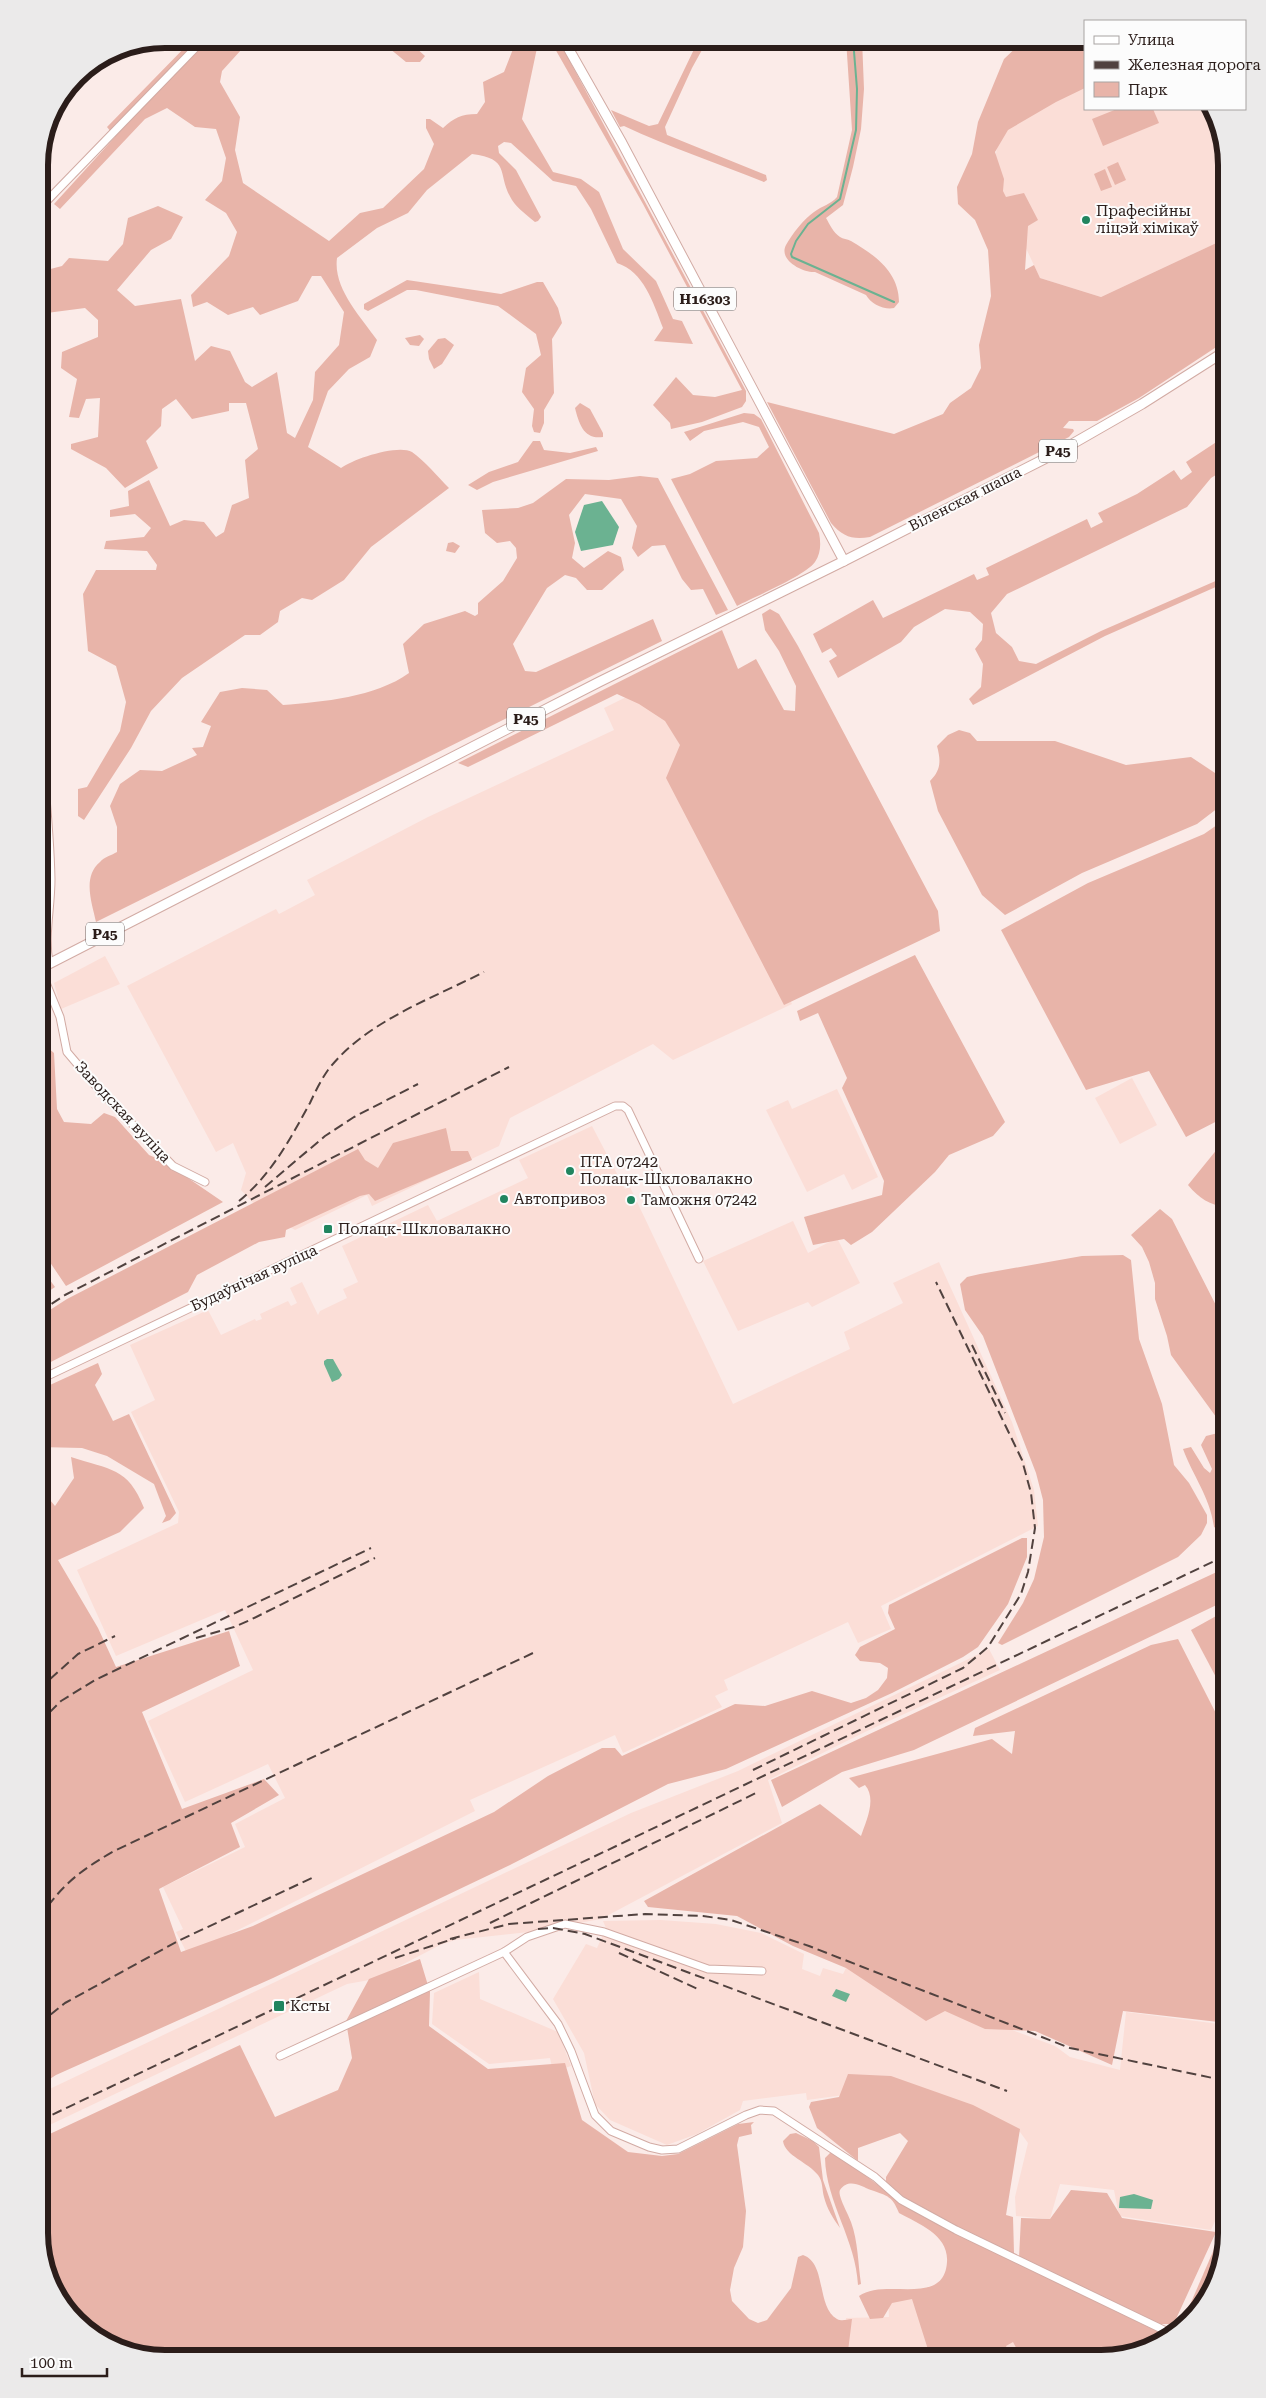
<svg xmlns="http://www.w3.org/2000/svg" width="1266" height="2398" viewBox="0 0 1266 2398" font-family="'Roboto Serif',serif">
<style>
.built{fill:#fbded7}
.green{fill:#e8b4a9}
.water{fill:#6bb291}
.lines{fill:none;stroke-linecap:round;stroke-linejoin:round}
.stream{stroke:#6bb291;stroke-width:2}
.minor-casing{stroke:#d2aba4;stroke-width:9}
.major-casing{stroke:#d2aba4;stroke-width:11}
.minor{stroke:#fff;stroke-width:7}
.major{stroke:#fff;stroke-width:9}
.rail{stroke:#51423f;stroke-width:2;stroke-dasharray:10 5;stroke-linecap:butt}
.poi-dot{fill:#21855f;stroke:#fcfcfc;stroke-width:2}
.labels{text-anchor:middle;stroke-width:4;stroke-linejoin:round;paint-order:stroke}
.shield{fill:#fcfcfc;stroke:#6a605e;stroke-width:1}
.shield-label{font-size:14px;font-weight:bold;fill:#2b1d1a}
.poi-label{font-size:15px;fill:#2b1d1a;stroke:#fcfcfc;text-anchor:start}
.street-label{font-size:15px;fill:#2b1d1a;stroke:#fcfcfc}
.rim{fill:none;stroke:#2b1d1a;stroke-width:6}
</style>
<rect width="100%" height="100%" fill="#fbebe8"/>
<!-- built -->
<g class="built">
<path d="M1085,75V109H1212L1218,116L1227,165V238L1101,297L1040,278L993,178L1001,114Z"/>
<path d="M683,669L722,743L673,779L792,1004L673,1060L653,1044L510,1118L499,1146L372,1206L367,1195L295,1230L258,1208L241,1190L246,1173L233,1143L216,1152L127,986L276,909L279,914L315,895L307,880L428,817L614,730L604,708Z"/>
<path d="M105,956L120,984L61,1009L54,983Z"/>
<path d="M1132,1078L1157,1125L1120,1144L1095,1098Z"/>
<path d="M837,1089L878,1177L852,1190L844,1174L807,1192L766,1110L788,1100L792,1109Z"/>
<path d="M592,1126L625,1189L630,1187L733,1404L850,1349L844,1332L903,1303L893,1283L939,1262L1012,1422L1034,1490L1038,1526L881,1606L891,1629L858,1643L848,1622L724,1680L728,1690L715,1696L722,1707L623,1753L615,1735L470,1800L475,1811L188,1955L176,1932L183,1929L163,1887L245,1847L235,1824L285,1798L268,1764L185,1802L148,1721L253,1670L225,1610L116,1656L77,1570L178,1523L179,1512L131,1412L155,1400L130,1345L208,1310L221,1335L255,1319L256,1321L262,1319L260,1314L288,1301L291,1306L297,1303L290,1288L302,1282L318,1315L320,1311L347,1298L343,1289L358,1282L342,1246L428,1205L437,1221L528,1178L519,1160Z"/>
<path d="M793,1221L808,1253L837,1238L860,1283L812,1307L808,1302L738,1331L703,1261Z"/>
<path d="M989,1649L1000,1670L865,1732L768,1780L782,1823L601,1919L529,1932L455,1940L440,1945L375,1979L347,1984L39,2130V2094L631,1813L738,1771Z"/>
<path d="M661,1920L716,1924L761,1933L804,1954L802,1969L820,1976L823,1968L843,1974L846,1968L1055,2046L1070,2057L1120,2070L1126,2012L1227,2025V2195L1211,2230L1119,2216L1114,2190L1060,2184L1050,2219L1016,2216L1015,2197L1028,2143L1020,2132L844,2095L807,2100L806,2093L743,2101L740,2110L697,2134L667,2145L610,2120L595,2104L584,2053L553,1999L586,1944L597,1948L606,1928L603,1921Z"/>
<path d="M479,1972L480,1999L558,2032L571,2066L553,2072L550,2058L489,2064L432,2024L434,1993Z"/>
<path d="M1044,2295L1058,2355L1050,2359H847L846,2318L889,2317L888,2299Z"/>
</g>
<!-- green -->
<g class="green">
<path d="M193,39H251L222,71L220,82L240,117L235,150L243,183L329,241L360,213L383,208L424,169L434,144L426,128V119H430L443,128C454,118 461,114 477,114L485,102L483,82L504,72L517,39H558L746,391V401L742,407L702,422L671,429L670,423L653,405L676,377L693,395L715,397L742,390L643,204L554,47L537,48L522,119L553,172L581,179L599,192L623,249L656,281L673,319L682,321L693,344L654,341L663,328C653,302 644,272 617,263L591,209L576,186L553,181L511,143L504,142L498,146L499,153L516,170L541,217L538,221L535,222C528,216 517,208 512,200C496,174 512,159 472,154L427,190L408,213L377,228L337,258C333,288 360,316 377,340L370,357L349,369L328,391L308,447L341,468C353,459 398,444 412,452C425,461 438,477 449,488L371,547L344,580L312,600L302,598L280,611L278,622L260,635H245L182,678L151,711L131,748L84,820L78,816V789L87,787L120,731L126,702L116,666L88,651L83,594L96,570H156L157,565L147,551L104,549L106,541L144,537L151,528L135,514L110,517V510L129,506L128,491L149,480L170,526L184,520L204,522L216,537L224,532L232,505L249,498L245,460L258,449L246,403H229V411L192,419L176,399L162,409L161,426L146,441L158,468L125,488L106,468L71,449V444L98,437L100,398L86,399L79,418L69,417L77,379L61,368L62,352L98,337V320L85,308L39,314V272L62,266L69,258L108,261L123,244L128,218L158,206L183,217L171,239L151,250L117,290L135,306L181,299L195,361L211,346L230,351L245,382L252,387L277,372L287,433L295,438L313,400L315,372L339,345L344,312L321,276H312L298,301L260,315L253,307L228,315L207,302L193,307L191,295L229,256L237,232L226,213L205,200L222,181L226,158L216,129L195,127L167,108L145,119L60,209L54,204L115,137L107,127Z"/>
<path d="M378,39H413L415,47L425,56L420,62H406Z"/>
<path d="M699,39H708L692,68L665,127L667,135L766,175L767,180L764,182C717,163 669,147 624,126L620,127L611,110L649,126L658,124Z"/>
<path d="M846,39H862L864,89L861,129L853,167L843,205L826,218C830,225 833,232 840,237C843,239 847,239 851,241C875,255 899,272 899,302L894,308C884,310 871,304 866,295L815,272C803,273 778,260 786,245C792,234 804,219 814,212C822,206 831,204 837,197L852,130Z"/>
<path d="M1025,39H1085V88L1056,102L1008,130L995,152L1004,179L1003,191L1006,197L1024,193L1038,220L1028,226L1025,270L1034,265L1040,278L1101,297L1227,238V340L1139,398L1097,421H1069L1063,428L1073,429L1074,431L1069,437L870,537C853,540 843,537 831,523L767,402L894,434L943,414L950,403L971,388L981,368L979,345L991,296L988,250L975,220L958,204L957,187L972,154L978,122L1004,59Z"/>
<path d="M1117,109H1153L1159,123L1103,146L1092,119Z"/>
<path d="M1118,162L1126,180L1115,185L1107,167Z"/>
<path d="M1105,169L1112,187L1101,191L1094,174Z"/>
<path d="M407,280L501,294L537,282H543L558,308L562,323L552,339L554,393L544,410V423L540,433L534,432L532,426L534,409L522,392L526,368L541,355L536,334L498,306L416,290H407L368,311L364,309V304Z"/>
<path d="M420,335L424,339L419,346L410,345L405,338Z"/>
<path d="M445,338L454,345L442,364L434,369L429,359L428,351L438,339Z"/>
<path d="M580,403L590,409L603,433V437C584,440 579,424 575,408Z"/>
<path d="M744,413L754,414L761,419L819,533C821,543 821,553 815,562C805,576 754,597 737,606L671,479L690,474L716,461L757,458L769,447L759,427L743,422L704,431L690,441L684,432Z"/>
<path d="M1227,435V468L1211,478L1187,507L1007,594L991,613L996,633L1012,647L1019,661L1036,664L1101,631L1227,576V582L1105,636L973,705L969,699L981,687L983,664L975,649L982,640L983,624L970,612L945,609L914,627L901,642L838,678L829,661L837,656L831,648L822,653L813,634L873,600L883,618L974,574L977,580L989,575L986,568L1087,519L1091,528L1103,522L1098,513L1137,494L1174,470L1181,480L1192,472L1186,462Z"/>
<path d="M533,441H540L544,450L570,453L596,447L598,451L493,482L477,490L468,485L489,472L518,462Z"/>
<path d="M640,476L658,478L728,610L716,615L703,589L691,590L682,579L665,545L652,546L638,557L632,548L637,526L621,499L585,494L569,515L575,543L572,558L584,568L608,551L621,557L624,570L602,590H587L576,578L565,575L547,588L513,644L525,671L536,672L653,619L662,641L96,922C92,903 82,877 100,862C104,857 112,855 117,852V827L110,806L120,784L140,770L162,771L197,755L192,748L203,747L211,726L201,722L220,692L242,688L267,690L283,705C322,702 376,697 409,673L403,644L424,624L465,611L475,616L478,614V603L503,581L517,558L516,548L510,541L497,543L485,533L482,510L518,508L533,503L566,479L609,480Z"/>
<path d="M453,542L460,546L455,553L446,551L448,543Z"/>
<path d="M770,609L779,614L798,646L938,911L940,931L784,1005L666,778L680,745L665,721L639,704L617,694L468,767L458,763L722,630L738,669L756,659L784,710L795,711L796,686L779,651L765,630L762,614Z"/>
<path d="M959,730L970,733L977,741H1055L1126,765L1191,757L1227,781V801L1197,824L1082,873L1005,915L982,895L938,811L930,781C941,770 941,761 937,746L948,735Z"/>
<path d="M1227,818V1116L1186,1137L1149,1071L1086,1090L1001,930L1088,883L1204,834Z"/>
<path d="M915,955L1005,1122L993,1136L949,1155L935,1172L872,1232L851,1245L844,1239L813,1245L804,1217L882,1195L884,1181L842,1088L847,1078L818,1013L800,1021L797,1011Z"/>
<path d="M40,1041L54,1053L57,1109L64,1122L91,1124L104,1113L115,1117L149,1155L163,1161L223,1202L66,1286L39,1246Z"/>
<path d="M446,1128L451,1151H468L472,1160L375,1201L369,1194L360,1196L286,1230L285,1237L259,1242L197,1275L188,1292L39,1368V1317L67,1299L358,1149L365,1160L378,1168L393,1143Z"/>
<path d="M1227,1137V1207C1209,1205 1200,1199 1188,1185Z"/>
<path d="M1160,1209L1172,1219L1227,1327V1432L1171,1355L1167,1336L1155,1299V1283L1149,1262L1142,1247L1131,1235Z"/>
<path d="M1123,1255L1131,1260L1139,1339L1162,1404L1174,1465L1189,1483L1207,1515V1523L1201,1535L1178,1557L1002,1645L998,1643L1023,1603L1034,1579L1044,1537L1043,1500L1036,1473L983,1336L965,1310L960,1284L967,1277L980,1274L1082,1256Z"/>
<path d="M39,1265L55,1287L39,1298Z"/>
<path d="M98,1363L102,1374L95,1385L113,1421L129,1414L176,1513L170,1520L162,1523L166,1516L154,1484L107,1456L82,1448L39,1447V1390Z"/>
<path d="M1218,1433L1227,1436L1226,1534L1214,1527C1210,1497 1193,1476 1183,1449L1191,1447L1204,1468L1210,1473L1212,1469L1201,1445L1206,1436Z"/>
<path d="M71,1457C110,1470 128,1467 144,1508L120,1532L58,1560L98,1628L116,1667L229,1631L240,1666L142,1712L182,1809L264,1779L279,1795L231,1823L240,1847L159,1889L181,1952L253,1926L494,1812L548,1776L602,1748H615L622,1756L735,1704L765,1706L812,1691L851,1703L866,1698L878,1690L887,1678L888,1668L880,1663L860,1661L855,1655L860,1647L895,1629L888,1613L889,1605L1022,1538H1027V1557L1008,1604L978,1647L963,1657L892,1693L726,1769L668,1784L510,1865L273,1978L56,2075L39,2086V1487L55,1506L74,1478Z"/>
<path d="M1221,1570L1227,1581V1600L914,1750L842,1772L782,1807L771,1780Z"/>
<path d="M1227,1610V1698L1191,1630Z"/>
<path d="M1178,1639L1227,1735V2023L1123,2011L1112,2065L1035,2031L985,2029L945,2011L926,2021L846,1968L793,1946L737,1916L648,1907L644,1901L820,1804L861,1836C866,1821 877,1799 865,1785L859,1788L849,1778L992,1739L1012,1754L1015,1731L973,1736L975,1728L1151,1645Z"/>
<path d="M420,1959L430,1992L429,2026L488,2069L565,2063L582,2120L628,2152L662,2156L678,2154L738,2124L754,2122L751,2125L752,2134L739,2137L737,2145L746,2211L743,2247L734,2268L730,2290L732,2301L749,2319L758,2323L767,2320L791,2288L798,2257L803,2255C827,2263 816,2307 837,2319C843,2322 846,2319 852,2319L847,2359H157L94,2338L48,2282L39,2233V2139L240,2045L275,2117L338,2090L352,2058L346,2021L369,1979Z"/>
<path d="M848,2074L891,2076L973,2105L1020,2129L1006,2215L1013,2217L1014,2253L1011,2255C969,2234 922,2214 886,2183V2177L908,2141L900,2133L858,2148V2161L817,2128L809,2107L811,2102L839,2097Z"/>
<path d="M796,2133L813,2141L819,2147L823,2180L840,2228C833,2218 827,2209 824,2197C822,2190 823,2181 818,2175C808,2162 785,2156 783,2141L790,2134Z"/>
<path d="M835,2152L900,2202L955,2233L1167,2336L1150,2350L1101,2359H1031L1027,2351L1019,2353L1013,2342L1006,2346L1011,2356H991L974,2359L947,2356L931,2359L912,2299L892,2303L883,2318L870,2319L859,2296C885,2277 944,2308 947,2262C949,2235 919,2224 899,2213C892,2196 888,2196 871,2190C862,2187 849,2177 840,2190C837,2195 849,2215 851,2222C858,2241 858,2263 861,2284L858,2285C856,2240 826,2202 825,2158L830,2153Z"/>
<path d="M1071,2190L1107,2193L1122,2218L1216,2232L1176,2319L1170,2324H1157L1019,2258L1021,2218L1050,2219Z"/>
<path d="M1221,2233L1227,2234L1206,2304L1187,2319L1186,2314Z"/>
</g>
<!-- water -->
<g class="water">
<path d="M602,501L619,527L613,545L581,551L575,532L584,505Z"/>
<path d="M327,1359H333L342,1375L339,1379L332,1382L324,1364V1361Z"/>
<path d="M836,1989L850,1994L846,2002L832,1996Z"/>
<path d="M1134,2194L1153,2200L1151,2209L1119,2208L1120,2197Z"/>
</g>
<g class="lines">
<!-- stream -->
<path class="stream" d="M853,39L857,89L856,130L840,199L808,224L796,241L791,254L792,257L894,302"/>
<defs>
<g id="minor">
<path d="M39,209L204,39"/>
<path d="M39,718C43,771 50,826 51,879C51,909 44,934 49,963"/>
<path d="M40,968L60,1017L67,1052L101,1092L173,1166L205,1182"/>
<path d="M39,1380L615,1106H623L628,1110L699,1259"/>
<path d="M504,1952L558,2024L571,2051L595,2115L611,2131L649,2147L662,2150L678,2149L746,2115L760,2110L774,2111L875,2177L901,2200L956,2230L1170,2333"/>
<path d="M280,2056L504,1952L527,1937L565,1924L604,1932L708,1969L762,1971"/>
</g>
<g id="major">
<path d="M563,39L622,143L844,561"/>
<path d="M39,969L599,682L844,561L1060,451L1142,404L1227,350"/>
</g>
</defs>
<!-- minor casing -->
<use href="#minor" class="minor-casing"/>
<!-- major casing -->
<use href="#major" class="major-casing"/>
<!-- minor -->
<use href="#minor" class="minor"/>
<!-- major -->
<use href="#major" class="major"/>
<!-- rail -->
<g class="rail">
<path d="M265,1187L325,1136L354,1117L418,1084"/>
<path d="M239,1201C272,1174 290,1139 310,1103C315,1092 321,1080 328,1070C365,1022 431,999 484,972"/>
<path d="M39,1312L65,1295L509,1067"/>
<path d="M972,1345L1005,1413"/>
<path d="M196,1638L234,1627L250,1620L375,1558"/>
<path d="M39,1689L78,1654L115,1636"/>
<path d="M39,1723L61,1701L95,1680L371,1548"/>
<path d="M753,1770L963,1668L988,1647L1021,1594L1028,1572L1035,1528L1031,1493L1022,1460L936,1282"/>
<path d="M39,1918C63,1884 78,1872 114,1851L533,1653"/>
<path d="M490,1923L756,1793"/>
<path d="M538,1929L553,1928L585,1934L1007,2091"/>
<path d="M450,1939L509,1924L645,1914L703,1916L731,1920L809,1946L1070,2048L1227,2081"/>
<path d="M619,1953L700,1990"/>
<path d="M395,1958L456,1938"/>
<path d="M39,2024L65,2003L180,1940L314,1877"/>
<path d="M39,2121L1227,1555"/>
</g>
</g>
<!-- markers -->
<g class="poi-dot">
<circle cx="1086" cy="220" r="5"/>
<circle cx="570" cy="1171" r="5"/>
<circle cx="504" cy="1199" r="5"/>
<circle cx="631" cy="1200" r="5"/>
<rect x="323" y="1224" width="10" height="10" rx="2.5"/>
<rect x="273" y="2000" width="12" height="12" rx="2.5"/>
</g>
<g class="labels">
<!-- shield labels -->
<g class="shield">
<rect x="674" y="287.5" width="62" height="23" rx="4"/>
<rect x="1039" y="439.5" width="38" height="23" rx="4"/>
<rect x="507" y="707.5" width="38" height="23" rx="4"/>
<rect x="86" y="922.5" width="38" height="23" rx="4"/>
</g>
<g class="shield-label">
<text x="705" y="304">Н16303</text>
<text x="1058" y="456">Р45</text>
<text x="526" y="724">Р45</text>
<text x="105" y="939">Р45</text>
</g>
<!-- poi labels -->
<g class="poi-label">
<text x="1096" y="216">Прафесійны<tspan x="1096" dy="17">ліцэй хімікаў</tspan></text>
<text x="580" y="1167">ПТА 07242<tspan x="580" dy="17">Полацк-Шкловалакно</tspan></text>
<text x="514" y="1204">Автопривоз</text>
<text x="641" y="1205">Таможня 07242</text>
<text x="338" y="1234">Полацк-Шкловалакно</text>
<text x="290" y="2011">Ксты</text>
</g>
<!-- street labels -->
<g class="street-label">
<text transform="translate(965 499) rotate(-27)" y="5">Віленская шаша</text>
<text transform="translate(123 1112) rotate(47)" y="5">Заводская вуліца</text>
<text transform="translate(254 1278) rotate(-25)" y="5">Будаўнічая вуліца</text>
</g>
</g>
<!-- crop -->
<path d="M0 0H1266V2398H0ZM165 48H1101A117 117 0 0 1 1218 165V2233A117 117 0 0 1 1101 2350H165A117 117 0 0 1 48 2233V165A117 117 0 0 1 165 48Z" fill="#ebeaea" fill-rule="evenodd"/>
<path class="rim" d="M165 48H1101A117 117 0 0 1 1218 165V2233A117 117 0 0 1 1101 2350H165A117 117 0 0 1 48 2233V165A117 117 0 0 1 165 48Z"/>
<!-- legend -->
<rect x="1084" y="20" width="162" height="90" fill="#fcfcfc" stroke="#a8a3a2"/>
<rect x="1094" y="36" width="25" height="8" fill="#ffffff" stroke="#a8a3a2"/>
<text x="1128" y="45" font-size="15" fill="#2b1d1a">Улица</text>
<rect x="1094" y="61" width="25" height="8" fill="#51423f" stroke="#a8a3a2"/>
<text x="1128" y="70" font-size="15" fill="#2b1d1a">Железная дорога</text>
<rect x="1094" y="82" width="25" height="15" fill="#e8b4a9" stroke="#a8a3a2"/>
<text x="1128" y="95" font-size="15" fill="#2b1d1a">Парк</text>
<!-- scale -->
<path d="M22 2368v8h85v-8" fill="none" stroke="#2b1d1a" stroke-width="2.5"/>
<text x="30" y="2368" font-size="15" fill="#2b1d1a" stroke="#fcfcfc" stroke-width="4" paint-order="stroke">100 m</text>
</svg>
